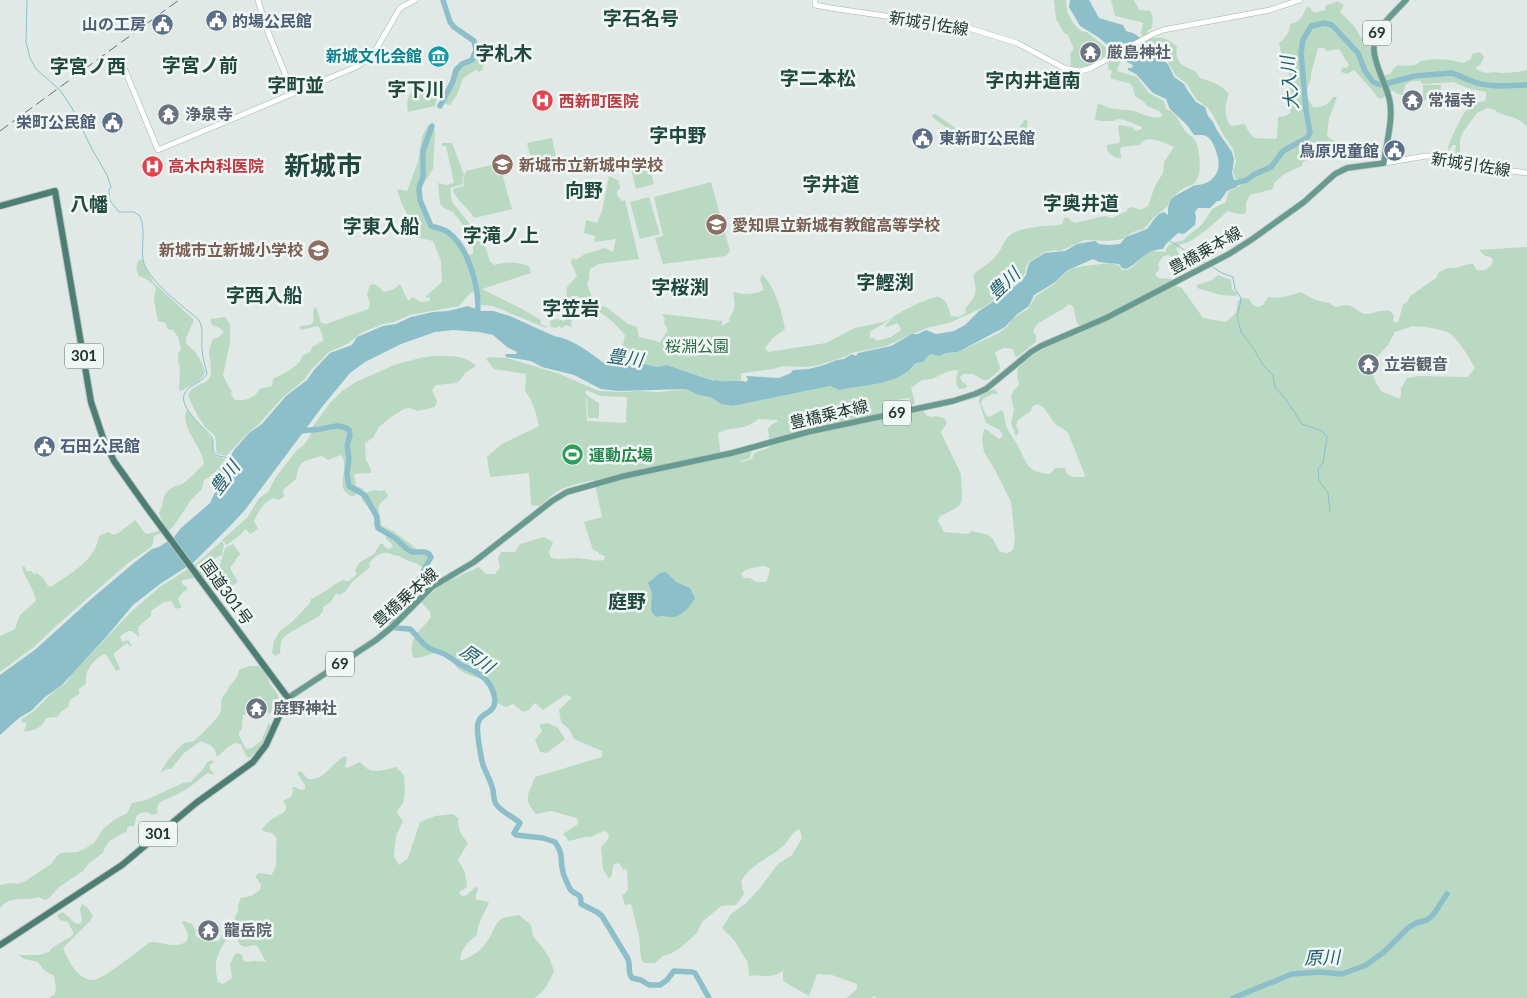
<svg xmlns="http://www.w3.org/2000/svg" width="1527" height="998" viewBox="0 0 1527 998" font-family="Lato,'Noto Sans JP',sans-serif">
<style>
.green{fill:#bad9c3;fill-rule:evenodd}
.water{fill:#8cbfca}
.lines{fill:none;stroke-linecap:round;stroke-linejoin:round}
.stream{stroke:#8cbfca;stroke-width:1}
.river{stroke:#8cbfca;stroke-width:5.5}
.secondary-casing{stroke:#a0b4ad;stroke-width:6}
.primary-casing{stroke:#bdc3c2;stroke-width:7}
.trunk-casing{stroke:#bdc3c2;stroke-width:8}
.secondary{stroke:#fff;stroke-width:5}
.primary{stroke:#689b8f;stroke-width:5.5}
.trunk{stroke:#4c7e74;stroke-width:6}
.rail{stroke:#5d746e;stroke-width:1;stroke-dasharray:10 5;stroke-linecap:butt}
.labels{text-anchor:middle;stroke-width:5;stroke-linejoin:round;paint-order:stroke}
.shield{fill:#f0f6f3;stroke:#60716d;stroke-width:1}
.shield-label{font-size:15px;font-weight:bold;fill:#223833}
.service-label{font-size:16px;font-weight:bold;fill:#4e5e75;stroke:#f0f6f3;text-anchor:start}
.street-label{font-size:16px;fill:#223833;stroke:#f0f6f3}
.worship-label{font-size:16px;font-weight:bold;fill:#5b616d;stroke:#f0f6f3;text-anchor:start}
.culture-label{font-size:16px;font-weight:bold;fill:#0d838f;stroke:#f0f6f3;text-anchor:end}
.health-label{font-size:16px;font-weight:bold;fill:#be3a42;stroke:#f0f6f3;text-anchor:start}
.education-label{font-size:16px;font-weight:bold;fill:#785e54;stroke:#f0f6f3;text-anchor:start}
.park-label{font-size:16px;fill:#306b48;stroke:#f0f6f3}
.leisure-label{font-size:16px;font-weight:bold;fill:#27864d;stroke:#f0f6f3;text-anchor:start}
.water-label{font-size:18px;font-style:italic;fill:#22606e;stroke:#f0f6f3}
.quarter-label{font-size:19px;font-weight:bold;fill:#20483f;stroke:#f0f6f3}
.town-label{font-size:26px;font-weight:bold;fill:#20483f;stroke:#f0f6f3}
</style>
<rect width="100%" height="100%" fill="#e0e9e5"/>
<!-- green -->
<g class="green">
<path d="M1054,0H1066L1067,11L1073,23L1081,31L1087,32L1109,50L1117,52L1122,57C1121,63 1118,65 1117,71L1137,77L1149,93L1164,101L1166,109C1179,114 1178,122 1186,132C1188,135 1193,136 1195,140C1199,145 1201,167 1199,174C1198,178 1196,181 1194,184L1184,188L1172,197L1167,207L1154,217L1144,229L1133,232L1123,239L1109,241L1085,240L1060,251L1054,250L1045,252L1030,261L1026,266L1025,273L1020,280L1002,295L982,308L949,323L926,328L886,346L851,353L847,356L819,365L806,367L783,366L773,369L743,373H741V380L723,382L716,380L715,381L667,365L657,367L635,360L636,352L622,350L625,335L612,321L577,296H573L571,305L576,313L571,322L572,327L566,325L562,328L558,326L556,328L551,327L550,321L557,319L565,321L564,308L568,307V302L566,300L567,287L577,276L571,263L572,258L576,260L585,254L605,248L613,252L616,239L594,242L595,236L584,233L586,220L597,223L602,211L609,176L619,181L620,189L617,191V195L622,201L625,200L639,259L599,264L590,269L589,280L587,283L590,293L596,305L606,307L628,324L637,327L639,337L660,342L668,330L664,323L665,319L662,314L722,321V326L730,321L729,318C736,310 735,302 733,292C743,295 754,295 764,290L760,279L762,274C776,289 781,309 785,329L773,338L765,348L768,352L826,343L855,328L883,322L889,319C884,325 876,327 870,332V338H874L877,341L891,337L901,330L899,325L897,323L888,327L885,326C888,323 890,320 893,317C898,313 933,295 939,297C947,300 949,309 951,316L959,317L966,313L965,309C976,295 978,293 973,276C978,268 988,265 994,258C1001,252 1003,242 1009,236C1016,229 1038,226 1047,226C1053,225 1056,226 1062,224L1064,218L1067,217L1074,223L1105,216L1112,218L1127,211L1128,208L1132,207L1140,210L1148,206L1155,186L1163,173L1164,162L1174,147C1169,144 1151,137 1145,140C1143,141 1141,143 1139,145L1122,147L1120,149L1121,158H1116C1111,154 1106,153 1107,145L1119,143L1120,140L1118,127L1119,125L1132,127L1136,131L1142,129V127L1125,120L1118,119L1114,121H1101L1094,119C1097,114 1096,109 1098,104C1102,104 1105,106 1109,108C1117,110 1125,109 1134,111C1143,114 1150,119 1161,117L1162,114L1159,111L1147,106C1142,96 1134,102 1133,87L1129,83L1112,79L1110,77L1112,71L1108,69V64L1109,62L1106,58L1102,57C1091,67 1086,70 1071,66L1070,54L1074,49L1068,35L1064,33L1056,19Z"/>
<path d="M1111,0H1134L1139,10L1150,11L1153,18L1152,28L1147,31L1150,39C1161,35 1170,40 1177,47C1174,64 1185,66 1196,72L1200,78C1210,81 1222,85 1229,94C1225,103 1223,117 1231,126L1245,124C1253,143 1256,137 1275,139L1277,137L1278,117L1285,116L1290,113L1291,101L1288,64L1282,57L1279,43C1285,39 1290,32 1290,24C1300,22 1302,18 1306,8L1309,7L1314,13L1325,10L1326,5L1331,4L1337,1L1344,5L1340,12L1355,27L1360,36L1367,43L1371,49L1379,76L1390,74L1394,68L1398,65L1404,66L1415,65L1421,61L1433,59L1450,60L1463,63L1471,59L1472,54L1480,52L1484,57L1480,65L1476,67L1477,70L1486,73L1494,72L1502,73L1518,72L1527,70V127C1521,118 1507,116 1496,112L1495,110L1487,108L1477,113L1463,132L1460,140V152L1464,155L1461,157L1455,153L1456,145H1453L1449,151L1448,148C1451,138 1462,113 1470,106C1473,103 1480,102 1485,101L1486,97V92L1470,89L1453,82L1423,84L1420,81H1412L1406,84L1402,95L1397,94L1394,91H1391L1382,99L1378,98L1373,91L1354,70L1347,74L1341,72L1342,67L1346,68L1349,65L1339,49L1327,51L1324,48H1318L1311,74V79L1306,91V95L1313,107C1323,108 1328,105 1333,97H1337L1329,119L1327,135L1329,138L1335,141V145C1329,147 1322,152 1318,157H1313L1303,162L1302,166L1284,174L1274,183L1273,189L1250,195L1246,203V210L1245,214H1238L1228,211C1217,220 1193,244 1181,244L1176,249L1182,259H1177L1168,255L1162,257L1158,265L1159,270L1155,274L1158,278L1171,279L1176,286L1182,288L1203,318L1226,322L1236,313L1238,301L1242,298L1249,299L1253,305L1258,307L1263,305L1268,297C1280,299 1288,296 1300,292L1316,300L1329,303L1335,307C1340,307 1346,304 1351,306C1357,308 1360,314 1366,314C1374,314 1379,309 1390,311L1394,315L1393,321L1398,323L1403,304L1407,302L1410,296L1436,278L1439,272L1448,268C1456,270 1464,263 1473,264L1477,270H1485L1491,266L1493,260L1491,257L1485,256L1479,250L1527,247V998H877L873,996L872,998H847L857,989V984L832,975L817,974L809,996L783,981V971C768,980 764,974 749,976L748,963L734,940L722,928L731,914L745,904L760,888L778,864L792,855L802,838L800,829C791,832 790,840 783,846C769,859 750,864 741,882L744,894L736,905L721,906L702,922L696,934L680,948L670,954L663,956L655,963H644L641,959L639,936L631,904L625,905L622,896L628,890L627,870L623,869L619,863L613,865L612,875L609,879L603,869L601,847L609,838L608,833L604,831L591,837H585L569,841L563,834L578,824L577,818L551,811L536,814C522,798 529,794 535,777L602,757V751L574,739L569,729L561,722L559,710L572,697L565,695L543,710L535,703L529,710L523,712L513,704L506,707C490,702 493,689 483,680C480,678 478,678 475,677C463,673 456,670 452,658C432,647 432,658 413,658C408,635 420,633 431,617L430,612L421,602L442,584L479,567L486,574H495L500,568L498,558L501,552H515L520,544L544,537L553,542L549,552L551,558C559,560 567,558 576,558C586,558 595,562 604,560L605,556L599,554L598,552L593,550L584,522L602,517L594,480C582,483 566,485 555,493C546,498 543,509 531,505L529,473L490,477L487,457L502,444L539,426C536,413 533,401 525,391L526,374L494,369L486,359L490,357L507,358L557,373L599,391L626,392L638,391L659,392L686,389L698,395L710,397L721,404L733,406L830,386L839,390L856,386L876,384L913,368L916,363L923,362L930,354L939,356L946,353L958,352L997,334L1007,327L1013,318L1028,309L1036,296L1054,284L1070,269L1084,266L1110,263L1118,265L1122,270C1135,272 1140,254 1153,251C1157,251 1162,252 1165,252C1167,243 1176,242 1184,240C1189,233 1196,231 1202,224C1212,213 1207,209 1225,203L1229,191C1236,190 1239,185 1245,183L1243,179L1238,180L1235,178L1233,171L1236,162L1233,149L1224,136L1213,115L1209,109L1196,99L1187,84L1176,76L1167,61L1163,56L1147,46L1141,33L1143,23L1141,22C1137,21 1119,17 1115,16ZM1068,304L1073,306L1077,323L1084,330L1081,333C1058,341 1036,350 1018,368L1017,376L1019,383L1018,386L1014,390L1011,396L1014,410L1011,423L1016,436L1019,432L1016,426L1018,420L1031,411L1032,407L1037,404L1043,407L1056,425L1062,428L1068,433L1085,475L1084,477H1073L1067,474L1065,468H1055L1050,474C1028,472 1028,466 1019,448C1016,441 1010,435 1007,428C1004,422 1006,415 1002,410L989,417L986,415L981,403L983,399L992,394H996L998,393L994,389L980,396L979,401L986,423L1000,430L1003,436L999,439L987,430L984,429L982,439L984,452L995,470L1011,502L1015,539L1013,550L1008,553L1000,552C997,548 995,542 992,538C988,533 978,533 972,531L968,534L944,532L938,521L940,516L951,511L960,505L962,500L961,474L942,435L941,432L947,423L944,418L936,416L931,417L927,416L923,411L888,418L884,412V407L897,400L909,398L912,405L915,403L911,388L922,380L932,379L949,371L958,370C957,377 954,383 959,389L966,388L967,385L962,382L960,377L963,374H973L983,380H988L999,371L1000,368L995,352L1004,348L1013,349L1015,356L1017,357L1036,342V336L1033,331L1037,324L1066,307ZM1413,326C1425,327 1438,328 1449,333C1457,337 1470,359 1475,368L1468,377L1420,376L1407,378L1401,388V395L1400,399L1381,391L1374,379L1373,370L1375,359L1388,345L1395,332ZM586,390L601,396L627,397L626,423L587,421L586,397L587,399L588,417L590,418H599V403L589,397L585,393ZM758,419L777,420V422L771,425L768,429L770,447L754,453L752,459L741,462L740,461L750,458L752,450L721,458L718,433C734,425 743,432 758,419ZM764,566L770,568L768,578L766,582H756L750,578H744L741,574C746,568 756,567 764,566Z"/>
<path d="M482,44L486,46L487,50L482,70L479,72L476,70L463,78L457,95L450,105L445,104L444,101C447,94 455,70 459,67C463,64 469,63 473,60L478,50V45Z"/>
<path d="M433,84L440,86L435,106L408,112C405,90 414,91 431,87Z"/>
<path d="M1423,85H1441V99L1423,100Z"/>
<path d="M933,114H936L958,130L961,131L997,135L1020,132V126L1025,119L1028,122L1026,133L1028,137L1030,138L1035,137L1037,140L1036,142L1010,143C1003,150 980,148 975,138H972L970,141L964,140L950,135L949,130L932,117Z"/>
<path d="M428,125L435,130L433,169L421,188L422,200L433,225L447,233L461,245L467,255L473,254V242L467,236L464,226L453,212L444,208L440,204L438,183L446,185L454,183L446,146H442V143H452L464,175L462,179L463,184L450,188L452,202L470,224L477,236L485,245L490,262L495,265C506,261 519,262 529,266L531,273L482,289L520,308L541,320L540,324L547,327L546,328L493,306L481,305L477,290L470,293L459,306L410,315L394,322L383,324L363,332L347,344L329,352L311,370L305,379L281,399L259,424L247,434L226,456L217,454C215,448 217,443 215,437C213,433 209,431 206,428C199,419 192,406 188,395C192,384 207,385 210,377C212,370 210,360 209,353C209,349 211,344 212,340L219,337L224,332L220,328L212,325L210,319L225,317L230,324V343L223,376C227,381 227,386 232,391L231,395L235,400C244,401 256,398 259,389L272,386L273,379C282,374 301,366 302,356L311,351L312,347L323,341L322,333L318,326L301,330L300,326L310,325L313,323C314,318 312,312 315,307L317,309L321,323L326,324L368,309L370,304L367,294L370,285L374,284L379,287L384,292L394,289L400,284L408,301L413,297L421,302L430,301V297L426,298L427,295L442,282L441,261L433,241L410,236L409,218L401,202L397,189L407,191L418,162L422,137Z"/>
<path d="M552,138L556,157L535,160L534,155H530L527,143Z"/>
<path d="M499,163L512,209L474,218C469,207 455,201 453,189L464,186L463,179L466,171Z"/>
<path d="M649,165L654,184L636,189L631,169Z"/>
<path d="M711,182L730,251L726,256L663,264L655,238L663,236L654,197Z"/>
<path d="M649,197L660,234L640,239L630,202Z"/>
<path d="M140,259L142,260L153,282L194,320L186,338V343L196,353L202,363L205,371L204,375L199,381L181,391L179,390L180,368L178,361V354L181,349L178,337L173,330L168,329L165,323L158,321L154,300L156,288L154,285L146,279L139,276C136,270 135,264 140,259Z"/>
<path d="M1218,275L1231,280L1232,289L1238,294L1236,296L1221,295L1197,288V285L1212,280Z"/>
<path d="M432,356C447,356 465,354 476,366L465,373L461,379L457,383L436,385L432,390L437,401L435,407L418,411L410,408L404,409L391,417L379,427L373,438L365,443L366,460L370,467L371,473L354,474L356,486L364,489L352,497C350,495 347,494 345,492C338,481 349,466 341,455L328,460L322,456C305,461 299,459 296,479L283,490L284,497L278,500L273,498C261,505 260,510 253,522L254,521L258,529L250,534L246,529L252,523L241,534L227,545L222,540L248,517L259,498L268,492L276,477L297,450L304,445L310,436L313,426L330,403L342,391L356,382L394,365L420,358Z"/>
<path d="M187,410L211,438L213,442V453L216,456L225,459C221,468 213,475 204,480L202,489L191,500L173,527L170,530L154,536L153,543L150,548L128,563L57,625L34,647L0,672V636L15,629L20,615L36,601C34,589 26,580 22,568L24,566L27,571H31L34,574L37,573L43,578L48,586L51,587C70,573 95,562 99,536L108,532L114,535L120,532L135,520L146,534L156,532L163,527V523L159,513C164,506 161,498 168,491C171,487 177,486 182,484C190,479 197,470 204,464C203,446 179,428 187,410Z"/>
<path d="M375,490L380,491L384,490L388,495L387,498C374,504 379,514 382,526L393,531L417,549L430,552V558L418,593L407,607L398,615L397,614C399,611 403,609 406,605C413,596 423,579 422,567C415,561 408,563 400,556C394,556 393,555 388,553C381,551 373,558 369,563L370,567L352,582L345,592L339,595L336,593L331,602L323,607V611L319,616L286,635L281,641L280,653L275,656L272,652L274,641L279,632L293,621L310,603L311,599C323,594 332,585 344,579L345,581H349L357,574L355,570L360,562L374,554L380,544H383L386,548L390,549L393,546L390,542L386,539V536L377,530L373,513L362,500L361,497L368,492Z"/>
<path d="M222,541L224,545L222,555L215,558L214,578L208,580L202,577L182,580V584L187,587V590L183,592L178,598L179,602L182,607L176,609L171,601L164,602L151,611V616L138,627L139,637L132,631H128L120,636L122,642L128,640L132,646H130L127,643L113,654L120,668L119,670L116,671L108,657L105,654C97,656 88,667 86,675C86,677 86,682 86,683C85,685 81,687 79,689V694L70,700L68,707L62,711L57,717L46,718C43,727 33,732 24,731L27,723L21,722L22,719L34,711L52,693L66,683L73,673L131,612L161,586L196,564Z"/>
<path d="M233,544L240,554L230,568L238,582L231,586L219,569L225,548Z"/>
<path d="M249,666H259L265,672L270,684L278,695L279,699L276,707L272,709L271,714L268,713L261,696L257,697L250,700L251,709L249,713L243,715L242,729L239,732V735L246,749L252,748L262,740C263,734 267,730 268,723L271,725C266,738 261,749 249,758L246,756L241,744L235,743L228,747L217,757L215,750L210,745L201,741L184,753L171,769H166L161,773C161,767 179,746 185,743C190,741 192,743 196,739C202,734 216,720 220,713C224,704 217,700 227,692C230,682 237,681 239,670Z"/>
<path d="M548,723L558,728L565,739L547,753L540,752L535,740L542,731L539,725Z"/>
<path d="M345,756L347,758L345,767L348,768L359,762C362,763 364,766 366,768C373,774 387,769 396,767L404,775C404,783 406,794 403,802C402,806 398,808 397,813L403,821L396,836L394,856L399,865L408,858L420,822L435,816L453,814L458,818C458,829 461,835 468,843L458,860L465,872L467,887L459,892L462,896L467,895L476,886L478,889L475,899L489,902C485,913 477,923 477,935C467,942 461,949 460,961C472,957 483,950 490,937C493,931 496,922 503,918C508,916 514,916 519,915L531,925L533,936L542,947L550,959L554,971C548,983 546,990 535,998H48L54,995L56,990L54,976L44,970L38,962L24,959L19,955H39L49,952L52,948L73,935V932L68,922L60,920L57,915L63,912L75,923L80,924L82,920L80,909L82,904L87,907L93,916L90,921L63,948C68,960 78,981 94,980C103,979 141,949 150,942C163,941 175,950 187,941L188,934L182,922L184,921L192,924L196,931L195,935C200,941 211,942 219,941L222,935L228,934L229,937C217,951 213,963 218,982L223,984L232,978L230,964L235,954L238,953L242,955L243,960L247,962L253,961L266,962L258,947L254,945L245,947L240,945L234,932L232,923L238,911V905L241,898L251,896L260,890L261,885L255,876L260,873L271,875C280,866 274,850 277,839C274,833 271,832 265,832L262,829C265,826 268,822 272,819C279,814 292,813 283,801L291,797L293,792L292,787H295L301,790L305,789V785L297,773L301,771L308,779C324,782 332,762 345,756Z"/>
<path d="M212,760L214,762L210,765V769L214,774L213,775L208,773C202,776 200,780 195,783C185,791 172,797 160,802L157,808L158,813L152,815L147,812C133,814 138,816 134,826H129L127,828V831C116,837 106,840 103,853L89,863L83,871L59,887L49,898L45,900L38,897C28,901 16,897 7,902C4,903 2,906 0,908V885L11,883L18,884L27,880L51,864L57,856L61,853L77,852L86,848L94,843L103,829L114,820L127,813L132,803L146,800L183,783L191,782C196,774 204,771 207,762Z"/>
</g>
<!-- water -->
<g class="water">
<path d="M1070,0H1089L1099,18L1123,25L1126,31C1136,33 1142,38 1146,48L1161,56L1164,61L1168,64L1174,77L1184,84L1186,88L1196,102L1205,107L1208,116L1213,122L1218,132L1232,152L1234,160L1232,173L1234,180L1237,181L1238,184L1237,187L1227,191L1220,201H1217L1210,208H1198L1195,212L1196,218L1195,225L1184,234L1178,233L1166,244L1163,249C1144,250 1141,262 1126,269L1122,268L1119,264L1099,262L1093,259L1068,270L1054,283L1034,295L1029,306L1016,315L1005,327L958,352L946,353L939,356L930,354L923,362L916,363C899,386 865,384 839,390L830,386L733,406L721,404L710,397L698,395L686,389L619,391L601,389L574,375L542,367L531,361L506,357L505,354H516L517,352L507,347L493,335L479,332L453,330L435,332L401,344L365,362L350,373L322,407L245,510L230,526L194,562L160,584L133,605L107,636L62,685L45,697L31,711L19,718L0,735V675L36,649L90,600L135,562L152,549L159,547L174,537L181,528L210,503L218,486V471L222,465L228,461L234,450L249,433L262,424L286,396L307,380L314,370L330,353L352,345L357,337L383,326L396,324L411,317L433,312L448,311L468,306L481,311H493L510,316L554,336C574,339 591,354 607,365L614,364L621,360L627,359L657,367L667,365L714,381L716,380C726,383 736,379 746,382L748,379L746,376L779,378L791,373L793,370L809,369L824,365L837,360L844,359L852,354L856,356L858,353L891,346L912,334H918L926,330L936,334L943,333L954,331L965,325L979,311L1008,292L1022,280L1026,275L1028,266L1030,262L1045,253L1065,251L1077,244L1088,242L1095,241L1099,244L1109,245L1120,244L1126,237L1147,229L1155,218L1159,214L1164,212L1168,215C1168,209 1168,202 1173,197C1175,196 1191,187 1193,186C1200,184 1205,185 1211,180C1222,170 1219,160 1215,148C1213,144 1212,141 1209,138C1205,134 1200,135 1194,135L1187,125L1170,109L1166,99L1153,93L1136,74L1128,70V68H1132L1133,65L1127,62L1124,53L1110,47L1098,37L1080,26L1069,7Z"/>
<path d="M666,572L676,582L690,588L695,598C691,605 682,617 673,617C666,617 663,615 656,617L651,611L652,593L648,583L660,573Z"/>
</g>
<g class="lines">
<!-- stream -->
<g class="stream">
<path d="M27,0L26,42L30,58L36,69L60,90L72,108L92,149L107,175L111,187L109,190V198L111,202L119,212H134L140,216C146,231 141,246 143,260C147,280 183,306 199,320C204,330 201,338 202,349C202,358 206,366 207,374C201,384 187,385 184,395C180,408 203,427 211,436C215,442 211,450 215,454C218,457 226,457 230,458"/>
<path d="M1170,241L1205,263"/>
<path d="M1211,266L1222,273L1233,277L1235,289L1240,296L1241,301L1237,316L1241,332L1252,346L1263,365L1273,375L1275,387L1287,401L1302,424L1322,431L1327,437L1323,463L1318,469L1319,480L1328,493L1330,512"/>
</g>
<!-- river -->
<g class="river">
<path d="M440,106L453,81L456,70L462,64L472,60L476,50L474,41L454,27L450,22L443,0"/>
<path d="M432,126L423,151V176L419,188L420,200L431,226C437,228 445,229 449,233C469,248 481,292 477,316"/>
<path d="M1231,184L1247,180L1253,175L1271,167L1283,151L1307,138L1310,133L1306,110L1301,53L1303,40L1311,26L1325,23L1332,25L1358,53L1365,71L1373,82L1381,85L1415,76L1451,73C1460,75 1468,81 1478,83C1493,88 1511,85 1527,85"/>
<path d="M300,431C307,430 314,430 321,429C332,427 339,423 349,430L350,435L347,446L349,458L347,474L349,486L363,494L366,497L377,517V524L378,528L395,538L407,549L412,552H425L429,554L431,557L407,601L401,608L392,616V623L396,628L410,629C417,635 421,643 429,648C434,651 441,652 446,655C451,658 455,661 459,664C470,670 483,673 490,685C494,692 498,704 491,710C486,715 480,715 478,723C476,730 481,758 483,765C486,773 491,781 493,790C494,795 493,799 496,804C502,813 513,816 520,823L514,833L516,835L543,838L555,842C565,857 559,858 563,872C564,877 567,882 569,887C573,897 582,890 581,904L597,912L602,916L628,959C631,966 627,972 632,978L641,980L649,985H660L667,980L674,971L692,972L695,973L709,998"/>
<path d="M1233,998L1292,974L1320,972L1342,974L1366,965L1384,952L1408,928L1416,923L1427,920L1433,915L1447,894"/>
</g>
<defs>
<g id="secondary">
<path d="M258,0L266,27L293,93"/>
<path d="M815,0V5L831,8L892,17L962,26L1017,43L1064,68L1073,70L1081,71L1091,68L1153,34L1163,30L1270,10L1300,0"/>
<path d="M122,63L158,150L356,67L365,61L375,51L400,8L415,0"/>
<path d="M1384,163L1426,156H1437L1490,168L1527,173"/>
</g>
<path id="primary" d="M288,698L376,640L392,627L432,587L474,562L552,501L567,492L624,476L732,453L808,432L953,401L975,394L986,389L1031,352L1041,346L1106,318L1229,254L1251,240L1304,202L1335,174L1347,168L1384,163C1386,143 1393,122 1390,102C1386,80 1365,53 1378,32C1385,20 1397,10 1406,0"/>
<path id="trunk" d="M0,206L55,191L91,402L104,441L114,461L148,509L288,698L285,703L266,745L253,762L196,803L122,865L0,945"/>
</defs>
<!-- secondary casing -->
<use href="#secondary" class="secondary-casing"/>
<!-- primary casing -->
<use href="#primary" class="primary-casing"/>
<!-- trunk casing -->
<use href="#trunk" class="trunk-casing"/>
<!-- secondary -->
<use href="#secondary" class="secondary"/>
<!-- primary -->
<use href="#primary" class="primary"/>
<!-- trunk -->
<use href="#trunk" class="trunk"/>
<!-- rail -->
<path class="rail" d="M0,131L179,0"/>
</g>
<!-- icons -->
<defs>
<symbol id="civic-disc" viewBox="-11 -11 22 22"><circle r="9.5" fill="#5c6f8a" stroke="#f0f6f3"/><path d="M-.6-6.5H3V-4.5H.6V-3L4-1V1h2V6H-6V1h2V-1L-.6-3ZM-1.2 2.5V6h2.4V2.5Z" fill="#fff"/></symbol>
<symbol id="temple-disc" viewBox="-11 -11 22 22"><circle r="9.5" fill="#6b7280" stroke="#f0f6f3"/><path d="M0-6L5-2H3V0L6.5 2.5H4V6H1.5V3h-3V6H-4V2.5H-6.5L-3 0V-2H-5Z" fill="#fff"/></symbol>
<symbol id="museum-disc" viewBox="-11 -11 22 22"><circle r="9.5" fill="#0f9aa8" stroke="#f0f6f3"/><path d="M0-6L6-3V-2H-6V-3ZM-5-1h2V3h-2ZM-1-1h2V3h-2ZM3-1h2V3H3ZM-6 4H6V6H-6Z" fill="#fff"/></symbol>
<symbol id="hospital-disc" viewBox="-11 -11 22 22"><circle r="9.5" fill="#e0444e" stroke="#f0f6f3"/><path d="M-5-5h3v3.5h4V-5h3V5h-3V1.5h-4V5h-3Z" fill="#fff"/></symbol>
<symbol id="school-disc" viewBox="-11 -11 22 22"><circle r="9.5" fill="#8d6e63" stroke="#f0f6f3"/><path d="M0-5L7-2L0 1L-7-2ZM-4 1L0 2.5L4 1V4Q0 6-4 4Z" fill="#fff"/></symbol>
<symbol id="stadium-disc" viewBox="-11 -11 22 22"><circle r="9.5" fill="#2e9e5b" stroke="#f0f6f3"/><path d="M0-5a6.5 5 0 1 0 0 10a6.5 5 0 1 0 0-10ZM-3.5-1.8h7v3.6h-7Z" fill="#fff"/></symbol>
</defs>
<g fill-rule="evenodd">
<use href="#civic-disc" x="204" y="8" width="25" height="25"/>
<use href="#civic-disc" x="150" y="12" width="25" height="25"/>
<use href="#temple-disc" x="1078" y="40" width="25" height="25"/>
<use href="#museum-disc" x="426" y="44" width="25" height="25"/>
<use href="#temple-disc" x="1400" y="88" width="25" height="25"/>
<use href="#hospital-disc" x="530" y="88" width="25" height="25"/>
<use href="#temple-disc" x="156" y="102" width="25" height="25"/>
<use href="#civic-disc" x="100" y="110" width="25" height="25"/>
<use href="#civic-disc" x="910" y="126" width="25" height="25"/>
<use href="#civic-disc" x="1382" y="138" width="25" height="25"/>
<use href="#school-disc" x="490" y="152" width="25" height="25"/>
<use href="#hospital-disc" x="140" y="154" width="25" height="25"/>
<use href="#school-disc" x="704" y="212" width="25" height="25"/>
<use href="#school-disc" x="306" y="238" width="25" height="25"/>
<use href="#temple-disc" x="1356" y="352" width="25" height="25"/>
<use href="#civic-disc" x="32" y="434" width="25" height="25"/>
<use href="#stadium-disc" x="560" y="442" width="25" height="25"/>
<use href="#temple-disc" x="244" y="696" width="25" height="25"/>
<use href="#temple-disc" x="196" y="918" width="25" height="25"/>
</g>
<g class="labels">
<!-- shield labels -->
<g class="shield">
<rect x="1363" y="20.5" width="28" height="25" rx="4"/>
<rect x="65" y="343.5" width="38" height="25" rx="4"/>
<rect x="883" y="400.5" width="28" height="25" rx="4"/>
<rect x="326" y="651.5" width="28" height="25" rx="4"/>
<rect x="139" y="821.5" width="38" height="25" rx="4"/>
</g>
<g class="shield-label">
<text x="1377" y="38">69</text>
<text x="84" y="361">301</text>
<text x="897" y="418">69</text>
<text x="340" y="669">69</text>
<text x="158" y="839">301</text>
</g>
<!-- service labels -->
<g class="service-label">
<text x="232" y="27">的場公民館</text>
<text x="146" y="30" text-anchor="end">山の工房</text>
<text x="96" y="128" text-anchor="end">栄町公民館</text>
<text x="939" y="144">東新町公民館</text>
<text x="1379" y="157" text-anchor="end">鳥原児童館</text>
<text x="60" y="452">石田公民館</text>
</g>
<!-- street labels -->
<g class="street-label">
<text transform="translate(929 23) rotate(9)" y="6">新城引佐線</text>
<text transform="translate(1471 164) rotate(9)" y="6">新城引佐線</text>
<text transform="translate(1205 250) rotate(-29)" y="6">豊橋乗本線</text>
<text transform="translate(829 414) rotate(-13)" y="6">豊橋乗本線</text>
<text transform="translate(227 592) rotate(54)" y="6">国道301号</text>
<text transform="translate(405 597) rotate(-41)" y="6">豊橋乗本線</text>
</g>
<!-- worship labels -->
<g class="worship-label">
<text x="1107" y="58">厳島神社</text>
<text x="1428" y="106">常福寺</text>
<text x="185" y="120">浄泉寺</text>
<text x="1384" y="370">立岩観音</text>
<text x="273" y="714">庭野神社</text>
<text x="224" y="936">龍岳院</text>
</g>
<!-- culture labels -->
<g class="culture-label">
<text x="422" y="62">新城文化会館</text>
</g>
<!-- health labels -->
<g class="health-label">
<text x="559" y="107">西新町医院</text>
<text x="168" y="172">高木内科医院</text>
</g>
<!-- education labels -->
<g class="education-label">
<text x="519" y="171">新城市立新城中学校</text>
<text x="732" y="231">愛知県立新城有教館高等学校</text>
<text x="303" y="256" text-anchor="end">新城市立新城小学校</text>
</g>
<!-- park labels -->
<g class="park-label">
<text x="697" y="352">桜淵公園</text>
</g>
<!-- leisure labels -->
<g class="leisure-label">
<text x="589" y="461">運動広場</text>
</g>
<!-- water labels -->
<g class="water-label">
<text transform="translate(1290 83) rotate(-95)" y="6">大入川</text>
<text transform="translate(1004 284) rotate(-44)" y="6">豊川</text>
<text transform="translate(625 358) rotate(8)" y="6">豊川</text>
<text transform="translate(225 478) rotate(-53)" y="6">豊川</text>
<text transform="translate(477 659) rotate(34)" y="6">原川</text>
<text transform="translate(1322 958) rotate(-2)" y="6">原川</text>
</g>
<!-- quarter labels -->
<g class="quarter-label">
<text x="641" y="25">字石名号</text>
<text x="504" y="60">字札木</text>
<text x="200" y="72">字宮ノ前</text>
<text x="88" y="73">字宮ノ西</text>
<text x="818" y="85">字二本松</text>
<text x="1033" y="87">字内井道南</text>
<text x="296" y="92">字町並</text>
<text x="416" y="96">字下川</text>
<text x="678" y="142">字中野</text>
<text x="831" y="191">字井道</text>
<text x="584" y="197">向野</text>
<text x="1081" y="210">字奥井道</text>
<text x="89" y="211">八幡</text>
<text x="381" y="233">字東入船</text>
<text x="501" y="242">字滝ノ上</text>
<text x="885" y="289">字鰹渕</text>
<text x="680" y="294">字桜渕</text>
<text x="264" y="302">字西入船</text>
<text x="571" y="315">字笠岩</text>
<text x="627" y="608">庭野</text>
</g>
<!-- town labels -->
<g class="town-label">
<text x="323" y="175">新城市</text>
</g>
</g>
</svg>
